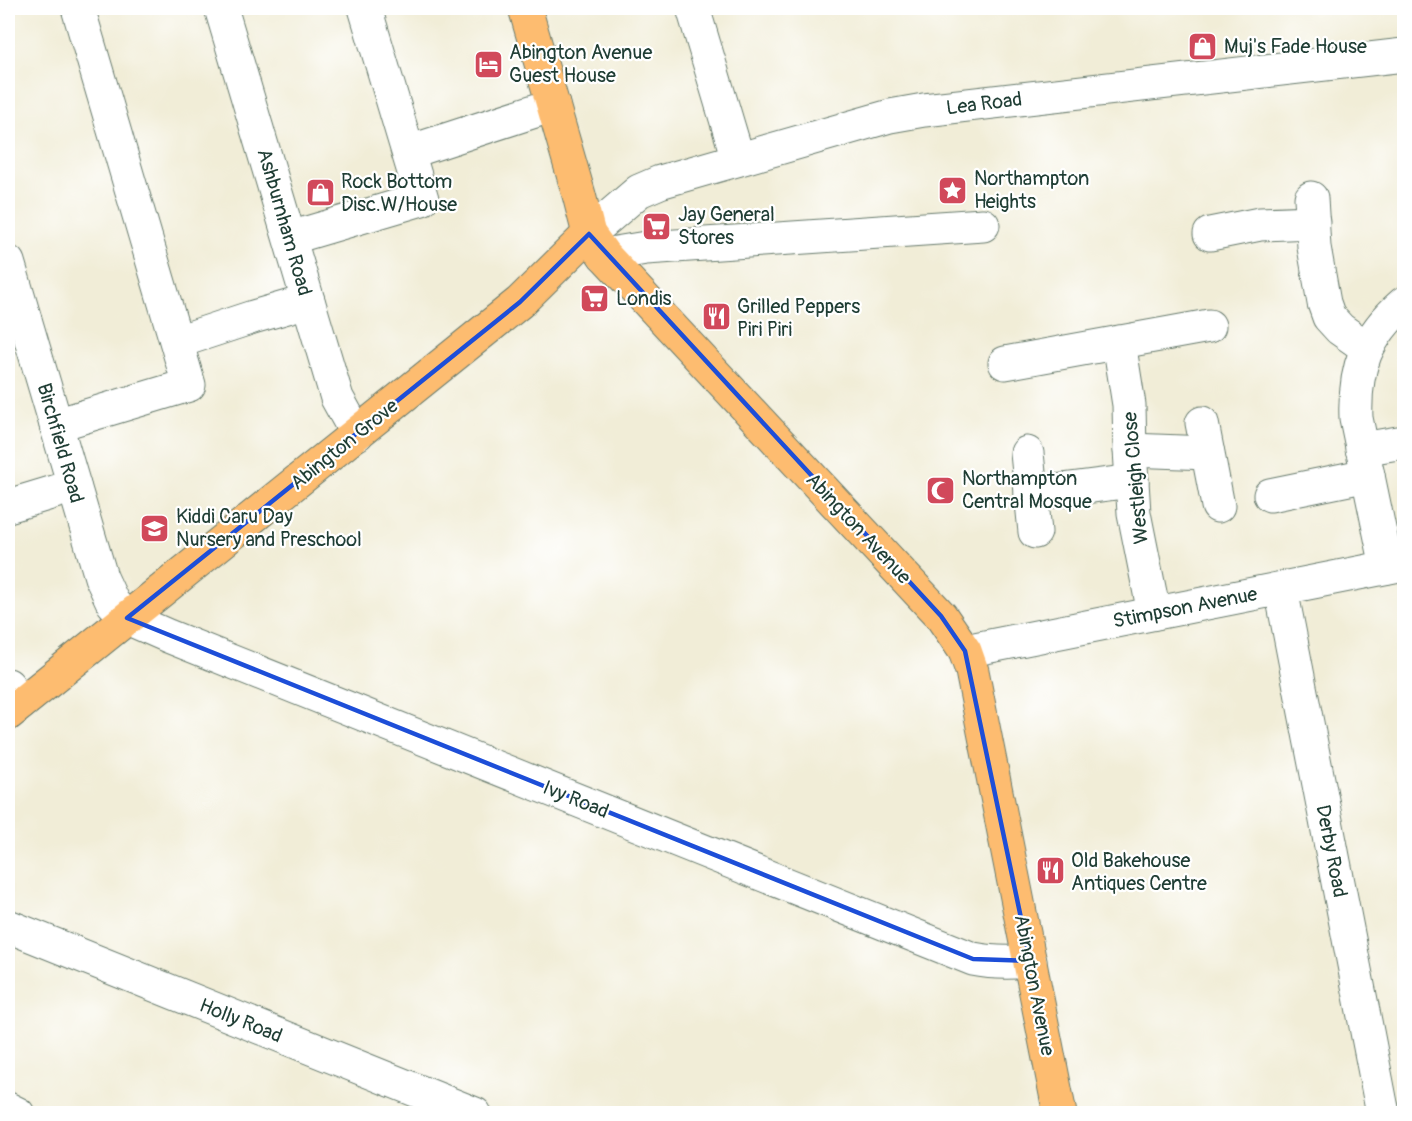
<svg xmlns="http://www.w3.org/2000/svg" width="1412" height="1121" viewBox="0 0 1412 1121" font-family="Pangolin,sans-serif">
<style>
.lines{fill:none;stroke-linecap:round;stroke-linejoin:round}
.minor-casing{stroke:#687b6d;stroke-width:35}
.major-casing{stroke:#687b6d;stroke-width:35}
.minor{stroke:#fff;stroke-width:33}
.major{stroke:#fdbc70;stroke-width:33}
.marked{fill:none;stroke:#1d4ed8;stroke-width:4.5;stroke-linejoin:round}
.labels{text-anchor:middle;stroke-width:4.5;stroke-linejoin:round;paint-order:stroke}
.poi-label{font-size:20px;fill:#1f3d34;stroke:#fff;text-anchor:start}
.street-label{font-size:20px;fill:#1f3d34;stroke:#fff}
</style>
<rect width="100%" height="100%" fill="#fff"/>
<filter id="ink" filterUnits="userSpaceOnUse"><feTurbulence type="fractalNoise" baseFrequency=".0167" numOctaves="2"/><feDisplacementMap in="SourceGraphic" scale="12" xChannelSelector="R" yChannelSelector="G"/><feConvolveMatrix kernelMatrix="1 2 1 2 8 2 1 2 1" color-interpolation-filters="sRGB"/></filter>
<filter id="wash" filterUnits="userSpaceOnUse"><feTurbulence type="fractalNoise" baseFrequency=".008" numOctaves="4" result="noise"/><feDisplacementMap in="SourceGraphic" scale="24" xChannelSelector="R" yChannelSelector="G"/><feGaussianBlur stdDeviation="1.35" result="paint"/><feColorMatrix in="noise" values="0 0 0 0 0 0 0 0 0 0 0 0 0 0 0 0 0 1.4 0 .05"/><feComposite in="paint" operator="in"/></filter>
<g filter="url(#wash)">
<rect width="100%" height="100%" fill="#f1edd7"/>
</g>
<g filter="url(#ink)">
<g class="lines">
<defs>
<g id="minor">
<path d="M221,8L337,398L357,434"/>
<path d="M693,8L738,159"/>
<path d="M409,152L553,105"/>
<path d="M1311,198L1314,247L1324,303L1329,317L1340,329L1367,348"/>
<path d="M589,234L639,191L660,182L890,116L924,110L1404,55"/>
<path d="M1210,234L1260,224L1313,222"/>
<path d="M290,238L422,199L365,8"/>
<path d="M604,255L646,248L983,225"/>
<path d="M8,262L101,577L113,603L127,618L168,636L973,959C993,963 1010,963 1030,961"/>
<path d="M177,342L253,317L308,301"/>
<path d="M1119,342L1129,405L1130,450L1134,513L1154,613"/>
<path d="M1005,363L1209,326"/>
<path d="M1202,423L1218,506"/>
<path d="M56,425L189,385L78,8"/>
<path d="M1362,449L1404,442"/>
<path d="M1130,450L1208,453"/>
<path d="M1027,453L1035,532"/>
<path d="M1031,494L1132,481"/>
<path d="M1270,495L1368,475"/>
<path d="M8,506L74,486"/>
<path d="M1387,567L1356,418C1354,368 1366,336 1404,303"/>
<path d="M1281,589L1383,1114"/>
<path d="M965,651L1404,564"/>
<path d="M8,685L21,703"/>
<path d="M8,926L475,1114"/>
<path d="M8,1109L18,1114"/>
</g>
<g id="major">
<path d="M525,8L579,195L589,234L604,255L941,616L965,651L972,671L1060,1114"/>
<path d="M8,714L520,302L589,234"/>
</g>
</defs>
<!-- minor casing -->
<use href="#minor" class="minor-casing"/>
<!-- major casing -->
<use href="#major" class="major-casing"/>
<!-- minor -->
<use href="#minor" class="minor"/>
<!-- major -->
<use href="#major" class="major"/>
</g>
</g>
<!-- marked area -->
<path class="marked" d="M589,234L941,616L965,651L1030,961L973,959L127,618L520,302Z"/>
<!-- icons -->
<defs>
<symbol id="shop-square" viewBox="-11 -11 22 22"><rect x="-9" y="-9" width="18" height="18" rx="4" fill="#d1495b" stroke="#fff"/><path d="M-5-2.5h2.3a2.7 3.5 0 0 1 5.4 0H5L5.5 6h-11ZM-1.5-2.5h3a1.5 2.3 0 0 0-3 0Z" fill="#fff"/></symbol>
<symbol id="hotel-square" viewBox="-11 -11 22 22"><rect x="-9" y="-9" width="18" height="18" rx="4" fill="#d1495b" stroke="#fff"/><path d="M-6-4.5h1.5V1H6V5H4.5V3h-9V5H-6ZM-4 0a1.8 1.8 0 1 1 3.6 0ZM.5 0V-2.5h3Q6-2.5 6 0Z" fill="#fff"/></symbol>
<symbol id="sight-square" viewBox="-11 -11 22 22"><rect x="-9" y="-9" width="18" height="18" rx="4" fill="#d1495b" stroke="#fff"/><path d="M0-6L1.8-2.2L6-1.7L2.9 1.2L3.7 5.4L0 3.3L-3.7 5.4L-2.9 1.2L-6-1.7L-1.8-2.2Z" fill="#fff"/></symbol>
<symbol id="supermarket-square" viewBox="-11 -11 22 22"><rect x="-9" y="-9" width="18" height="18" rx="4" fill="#d1495b" stroke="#fff"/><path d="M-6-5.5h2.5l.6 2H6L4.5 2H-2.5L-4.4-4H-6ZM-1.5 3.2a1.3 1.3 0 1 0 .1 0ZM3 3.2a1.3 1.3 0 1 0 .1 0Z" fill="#fff"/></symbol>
<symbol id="restaurant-square" viewBox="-11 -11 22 22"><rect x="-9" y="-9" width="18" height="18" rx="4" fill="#d1495b" stroke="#fff"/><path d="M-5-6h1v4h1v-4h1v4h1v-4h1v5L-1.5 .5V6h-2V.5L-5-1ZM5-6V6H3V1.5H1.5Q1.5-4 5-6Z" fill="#fff"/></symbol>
<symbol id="mosque-square" viewBox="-11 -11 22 22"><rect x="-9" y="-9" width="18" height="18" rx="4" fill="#d1495b" stroke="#fff"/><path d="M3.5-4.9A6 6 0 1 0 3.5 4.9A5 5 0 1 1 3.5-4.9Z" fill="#fff"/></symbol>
<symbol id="school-square" viewBox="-11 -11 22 22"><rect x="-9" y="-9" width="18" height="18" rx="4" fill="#d1495b" stroke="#fff"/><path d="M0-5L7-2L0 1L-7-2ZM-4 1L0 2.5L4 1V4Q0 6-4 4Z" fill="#fff"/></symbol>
</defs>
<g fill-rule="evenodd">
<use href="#shop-square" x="1186" y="30" width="33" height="33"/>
<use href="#hotel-square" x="472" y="48" width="33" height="33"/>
<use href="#sight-square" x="936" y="174" width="33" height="33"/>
<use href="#shop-square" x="304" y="176" width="33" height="33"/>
<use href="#supermarket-square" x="640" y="210" width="33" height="33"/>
<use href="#supermarket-square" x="578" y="282" width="33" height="33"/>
<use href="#restaurant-square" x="700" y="300" width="33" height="33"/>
<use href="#mosque-square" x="924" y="474" width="33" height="33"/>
<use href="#school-square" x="138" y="512" width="33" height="33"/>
<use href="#restaurant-square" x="1034" y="854" width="33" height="33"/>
</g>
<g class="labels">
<!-- poi labels -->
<g class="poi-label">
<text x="1224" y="53">Muj's Fade House</text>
<text x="509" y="59">Abington Avenue<tspan x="509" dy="23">Guest House</tspan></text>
<text x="974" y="185">Northampton<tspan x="974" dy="23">Heights</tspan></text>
<text x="341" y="188">Rock Bottom<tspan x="341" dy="23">Disc.W/House</tspan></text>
<text x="678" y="221">Jay General<tspan x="678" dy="23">Stores</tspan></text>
<text x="616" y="305">Londis</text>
<text x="737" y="313">Grilled Peppers<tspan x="737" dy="23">Piri Piri</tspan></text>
<text x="962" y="485">Northampton<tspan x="962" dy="23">Central Mosque</tspan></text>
<text x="176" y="523">Kiddi Caru Day<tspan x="176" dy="23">Nursery and Preschool</tspan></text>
<text x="1071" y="867">Old Bakehouse<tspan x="1071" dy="23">Antiques Centre</tspan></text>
</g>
<!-- street labels -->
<g class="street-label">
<text transform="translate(984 103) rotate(-7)" y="7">Lea Road</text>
<text transform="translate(285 222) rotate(74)" y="7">Ashburnham Road</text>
<text transform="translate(61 443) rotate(74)" y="7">Birchfield Road</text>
<text transform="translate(344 444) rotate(-39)" y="7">Abington Grove</text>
<text transform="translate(1135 478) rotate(-95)" y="7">Westleigh Close</text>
<text transform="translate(859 528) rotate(47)" y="7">Abington Avenue</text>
<text transform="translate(1185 607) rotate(-11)" y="7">Stimpson Avenue</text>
<text transform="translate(576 799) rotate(22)" y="7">Ivy Road</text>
<text transform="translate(1332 851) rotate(79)" y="7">Derby Road</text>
<text transform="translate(1035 985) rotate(79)" y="7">Abington Avenue</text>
<text transform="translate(241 1020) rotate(22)" y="7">Holly Road</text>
</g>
</g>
<!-- margin -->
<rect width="1412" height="1121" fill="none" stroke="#fff" stroke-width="30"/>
</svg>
